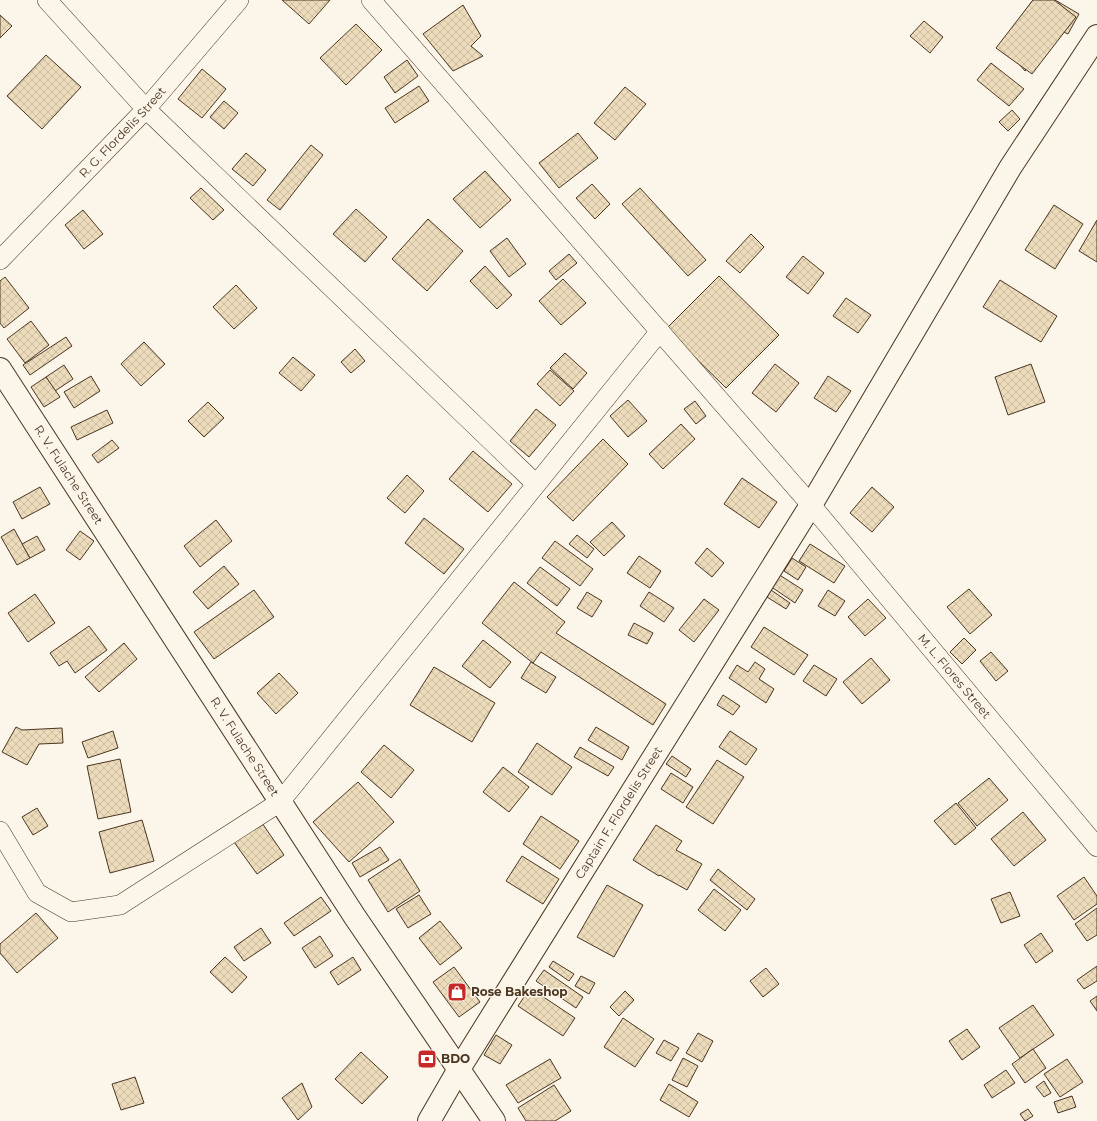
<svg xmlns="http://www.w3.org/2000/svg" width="1097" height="1121" viewBox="0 0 1097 1121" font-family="Montserrat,sans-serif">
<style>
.building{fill:url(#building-cross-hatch);stroke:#4a3520}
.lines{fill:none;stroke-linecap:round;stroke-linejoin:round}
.street-casing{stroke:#4a3520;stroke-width:20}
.secondary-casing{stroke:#4a3520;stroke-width:24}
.primary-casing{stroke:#4a3520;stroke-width:24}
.street{stroke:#fbf6e9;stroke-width:19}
.secondary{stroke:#fbf6e9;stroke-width:22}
.primary{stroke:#fbf6e9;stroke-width:22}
.labels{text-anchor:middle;stroke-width:3;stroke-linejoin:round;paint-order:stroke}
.street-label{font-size:12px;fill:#4a3520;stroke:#fbf6e9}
.poi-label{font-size:12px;font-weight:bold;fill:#4a3520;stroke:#fbf6e9;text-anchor:start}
</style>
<defs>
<pattern id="building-cross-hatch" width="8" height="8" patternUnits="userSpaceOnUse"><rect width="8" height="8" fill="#ecdcbc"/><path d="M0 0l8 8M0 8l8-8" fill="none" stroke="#ccbda1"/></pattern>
</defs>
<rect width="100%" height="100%" fill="#fbf6e9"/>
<!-- building -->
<g class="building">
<path d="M282,0H330L309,24Z"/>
<path d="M1033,0H1055L1079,14L1068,34L1047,24L1037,38H1051L1025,71L1001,43Z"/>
<path d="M1033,0H1054L1076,17L1032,74L996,48Z"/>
<path d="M463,5L481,36L471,46L483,56L453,71L423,34Z"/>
<path d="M0,15L12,26L0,38Z"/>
<path d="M924,21L943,37L930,53L910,36Z"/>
<path d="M356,24L382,50L346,85L320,58Z"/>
<path d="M46,55L81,87L42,129L7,96Z"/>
<path d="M407,60L418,76L395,93L384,77Z"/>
<path d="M991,63L1024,89L1009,106L977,80Z"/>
<path d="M202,69L226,89L202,118L178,99Z"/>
<path d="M419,86L429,101L395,123L385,108Z"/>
<path d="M625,87L646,104L615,140L594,123Z"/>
<path d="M224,101L238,113L224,129L210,117Z"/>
<path d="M1012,110L1020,119L1008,131L999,122Z"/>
<path d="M578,133L598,158L559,188L539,163Z"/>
<path d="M311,145L323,155L280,210L267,200Z"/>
<path d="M246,153L266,170L253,186L232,169Z"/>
<path d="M485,171L511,200L480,228L453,199Z"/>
<path d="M592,184L610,204L595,219L576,198Z"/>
<path d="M201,188L224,210L213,220L190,198Z"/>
<path d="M640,188L706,260L688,276L622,204Z"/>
<path d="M1054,205L1083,224L1055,269L1025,250Z"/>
<path d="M356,209L387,237L365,262L333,234Z"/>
<path d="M83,210L103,234L84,249L65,225Z"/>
<path d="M428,219L463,251L427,291L392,259Z"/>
<path d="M1097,220V262L1079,251Z"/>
<path d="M751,234L764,247L740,273L726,261Z"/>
<path d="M507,238L526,264L509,277L490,251Z"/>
<path d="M569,254L577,263L556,280L549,271Z"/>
<path d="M803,256L824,273L808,294L786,277Z"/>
<path d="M485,266L512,295L497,309L470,281Z"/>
<path d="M719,276L779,335L726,388L666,329Z"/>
<path d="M5,277L29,308L4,328L0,323V281Z"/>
<path d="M563,279L586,303L561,325L539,301Z"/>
<path d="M1000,280L1057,316L1041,342L983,307Z"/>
<path d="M236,285L257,308L234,329L213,307Z"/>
<path d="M846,298L871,315L858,333L833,316Z"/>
<path d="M31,321L49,345L25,363L7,339Z"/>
<path d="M66,337L72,346L30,375L23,365Z"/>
<path d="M144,342L165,364L141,386L121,364Z"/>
<path d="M355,349L365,361L351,373L341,362Z"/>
<path d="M565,353L587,373L573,389L550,368Z"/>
<path d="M293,357L315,375L301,391L279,373Z"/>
<path d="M775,364L799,383L776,412L752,393Z"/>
<path d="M1031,364L1045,402L1008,415L995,377Z"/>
<path d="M64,365L73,379L55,391L46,377Z"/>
<path d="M550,370L574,391L560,406L537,384Z"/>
<path d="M91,376L100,391L74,408L64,392Z"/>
<path d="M828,376L851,391L836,412L814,398Z"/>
<path d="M46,377L60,397L44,407L31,387Z"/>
<path d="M628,400L647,421L628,437L610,416Z"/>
<path d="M695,401L706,416L696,424L684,409Z"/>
<path d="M208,402L224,418L204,437L188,421Z"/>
<path d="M536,409L556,425L529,457L510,441Z"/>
<path d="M107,410L113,423L77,440L71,427Z"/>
<path d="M681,424L695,439L663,469L649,454Z"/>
<path d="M603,439L628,464L573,521L547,497Z"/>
<path d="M112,440L119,448L98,463L92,455Z"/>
<path d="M473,451L512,484L488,512L449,479Z"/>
<path d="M407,475L424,491L405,513L387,498Z"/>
<path d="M742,478L777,502L759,528L724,504Z"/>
<path d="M40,487L50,504L22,519L13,502Z"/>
<path d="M872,487L894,507L872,532L850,513Z"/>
<path d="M424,518L464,549L444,574L405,543Z"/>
<path d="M216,520L232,541L200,567L184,546Z"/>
<path d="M612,522L625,536L604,556L590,542Z"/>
<path d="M14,529L30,558L17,565L1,537Z"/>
<path d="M80,531L94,541L80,560L66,550Z"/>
<path d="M577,535L594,549L587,558L569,544Z"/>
<path d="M37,536L45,550L30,558L22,544Z"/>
<path d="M555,541L593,569L580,586L542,558Z"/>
<path d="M810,544L845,566L834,583L799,561Z"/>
<path d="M707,548L724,563L712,577L695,563Z"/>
<path d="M639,556L661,571L650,588L627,573Z"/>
<path d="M792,558L806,567L798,580L784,571Z"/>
<path d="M224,566L239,584L208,609L193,592Z"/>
<path d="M540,567L570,589L557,606L527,583Z"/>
<path d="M778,574L803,590L795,603L770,586Z"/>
<path d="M514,582L565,622L556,633L666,704L653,725L541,652L533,663L482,623Z"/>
<path d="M969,589L992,615L970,634L947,607Z"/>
<path d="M254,590L274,617L214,659L194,632Z"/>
<path d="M771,590L790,603L786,609L767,597Z"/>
<path d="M828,590L845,601L835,616L818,606Z"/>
<path d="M587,592L602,601L592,617L577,608Z"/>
<path d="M649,592L674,608L664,622L640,606Z"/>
<path d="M35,594L55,623L28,642L8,613Z"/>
<path d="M704,599L719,610L694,642L679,630Z"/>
<path d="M868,599L886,618L865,636L848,617Z"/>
<path d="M634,623L653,633L647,644L628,635Z"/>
<path d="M89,626L107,650L75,673L67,661L59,666L50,653Z"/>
<path d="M764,627L808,655L794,675L751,647Z"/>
<path d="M964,638L976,650L962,664L950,652Z"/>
<path d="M483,640L511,662L490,688L462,666Z"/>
<path d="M124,643L137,659L99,692L85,677Z"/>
<path d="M991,652L1008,671L996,681L980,661Z"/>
<path d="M871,658L890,680L862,704L843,682Z"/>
<path d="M531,662L556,677L546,693L521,678Z"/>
<path d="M755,662L765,669L759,679L774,689L766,703L729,678L737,665L748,672Z"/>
<path d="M814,665L837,679L826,696L803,681Z"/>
<path d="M434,667L495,703L472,742L410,705Z"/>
<path d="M279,673L298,693L276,714L257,693Z"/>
<path d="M723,695L740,706L733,715L717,705Z"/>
<path d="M16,727L22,730L62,728L63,743L39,744L27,765L2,752Z"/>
<path d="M596,727L629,747L622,760L588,740Z"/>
<path d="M113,731L118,748L88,758L82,742Z"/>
<path d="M730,731L757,749L746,765L719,747Z"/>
<path d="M537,743L572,767L552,795L518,772Z"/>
<path d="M384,745L414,770L391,798L361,772Z"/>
<path d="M580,747L614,767L608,776L574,757Z"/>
<path d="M672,756L691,769L686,777L666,764Z"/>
<path d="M120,759L131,812L98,819L87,766Z"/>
<path d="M717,760L744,777L713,824L686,807Z"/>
<path d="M503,767L529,787L509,812L483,792Z"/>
<path d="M671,773L693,787L683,803L661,789Z"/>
<path d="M989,778L1008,800L977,826L958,803Z"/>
<path d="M358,782L394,822L349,862L313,822Z"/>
<path d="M956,803L976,828L955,845L934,821Z"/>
<path d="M37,808L48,826L33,835L22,817Z"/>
<path d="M1023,812L1046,840L1014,866L991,839Z"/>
<path d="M541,816L579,841L560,869L523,844Z"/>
<path d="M142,820L154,861L110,873L99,832Z"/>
<path d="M262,823L284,855L257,874L234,842Z"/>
<path d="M656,825L682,841L676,850L702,864L687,890L660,875L659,876L633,860Z"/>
<path d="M380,847L389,860L360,877L352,863Z"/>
<path d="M522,856L559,879L543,904L506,881Z"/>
<path d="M400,859L420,891L388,912L368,880Z"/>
<path d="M718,869L755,899L747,910L710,880Z"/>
<path d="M1084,877L1097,896V904L1074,920L1057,896Z"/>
<path d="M607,885L643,905L614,957L577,937Z"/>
<path d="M714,889L741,910L725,931L698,910Z"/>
<path d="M1010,892L1020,916L1001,923L991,899Z"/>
<path d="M419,895L431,914L408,928L396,909Z"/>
<path d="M321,897L331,911L294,936L284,923Z"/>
<path d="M1097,908V935L1087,941L1075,924Z"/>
<path d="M36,913L58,938L17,973L0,953V944Z"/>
<path d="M440,921L462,948L440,965L419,938Z"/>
<path d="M261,928L271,943L244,961L234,947Z"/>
<path d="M1041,933L1053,951L1036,963L1024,945Z"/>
<path d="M320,936L333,956L315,968L302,948Z"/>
<path d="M225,957L247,977L232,993L210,972Z"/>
<path d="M353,957L361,970L338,985L330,972Z"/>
<path d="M553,961L574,974L569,981L549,967Z"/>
<path d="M1097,966V981L1084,989L1077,980Z"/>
<path d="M454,967L480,1002L459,1017L433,982Z"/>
<path d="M766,968L779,984L763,997L750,981Z"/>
<path d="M544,970L583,997L576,1008L536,981Z"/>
<path d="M581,976L595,983L589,994L575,986Z"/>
<path d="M530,988L575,1018L563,1036L518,1006Z"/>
<path d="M625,991L634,1000L619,1016L610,1007Z"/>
<path d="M1097,996V1011L1090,1001Z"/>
<path d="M1033,1005L1054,1035L1020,1058L999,1028Z"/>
<path d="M623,1018L654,1039L635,1067L604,1047Z"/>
<path d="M967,1029L980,1047L962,1060L949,1041Z"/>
<path d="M698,1033L713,1041L702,1062L686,1053Z"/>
<path d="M496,1035L512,1045L500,1064L484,1055Z"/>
<path d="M664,1040L679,1048L671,1061L656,1053Z"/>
<path d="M1033,1049L1046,1068L1025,1083L1012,1064Z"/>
<path d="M361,1052L388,1077L362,1104L335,1079Z"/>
<path d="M683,1058L698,1066L687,1087L672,1080Z"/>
<path d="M550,1059L561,1078L518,1103L506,1085Z"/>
<path d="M1067,1059L1083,1082L1060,1097L1044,1074Z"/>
<path d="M1006,1070L1015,1083L992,1098L984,1085Z"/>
<path d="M135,1077L144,1103L121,1110L112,1084Z"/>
<path d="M1044,1081L1051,1093L1044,1097L1036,1087Z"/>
<path d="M302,1083L312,1107L298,1120L282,1098Z"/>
<path d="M669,1084L698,1102L689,1117L660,1100Z"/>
<path d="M554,1085L571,1111L555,1121H526L518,1108Z"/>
<path d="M1072,1096L1076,1107L1058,1113L1054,1102Z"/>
<path d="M1028,1109L1033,1116L1025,1121L1020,1114Z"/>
</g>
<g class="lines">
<defs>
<g id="street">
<path d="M47,0L146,109L536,484"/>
<path id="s1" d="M371,0L811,505L1097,847"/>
<path id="s2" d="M0,260L146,109L239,0"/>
<path d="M0,831L37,893L71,912L120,905L280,802L660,331"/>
</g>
<g id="secondary">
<path id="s3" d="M429,1121L459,1069L811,505L1010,168L1097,36"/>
</g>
<g id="primary">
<path id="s4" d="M0,369L355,917L494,1121"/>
</g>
</defs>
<!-- street casing -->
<use href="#street" class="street-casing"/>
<!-- secondary casing -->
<use href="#secondary" class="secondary-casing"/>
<!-- primary casing -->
<use href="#primary" class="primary-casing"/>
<!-- street -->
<use href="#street" class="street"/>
<!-- secondary -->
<use href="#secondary" class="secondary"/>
<!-- primary -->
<use href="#primary" class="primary"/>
</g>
<!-- icons -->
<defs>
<symbol id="shop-square" viewBox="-11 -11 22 22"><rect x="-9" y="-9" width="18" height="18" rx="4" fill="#c62828" stroke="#fbf6e9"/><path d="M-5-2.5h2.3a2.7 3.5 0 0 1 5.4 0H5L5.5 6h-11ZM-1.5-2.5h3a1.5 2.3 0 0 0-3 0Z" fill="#fff"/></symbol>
<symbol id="bank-square" viewBox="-11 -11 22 22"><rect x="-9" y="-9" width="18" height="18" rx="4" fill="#c62828" stroke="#fbf6e9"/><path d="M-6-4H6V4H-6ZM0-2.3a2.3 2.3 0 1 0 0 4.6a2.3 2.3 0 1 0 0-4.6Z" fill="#fff"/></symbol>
</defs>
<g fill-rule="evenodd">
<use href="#shop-square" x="446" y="981" width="22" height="22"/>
<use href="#bank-square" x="416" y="1048" width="22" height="22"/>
</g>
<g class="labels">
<!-- street labels -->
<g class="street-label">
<text dy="4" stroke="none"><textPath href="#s2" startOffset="177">R. G. Flordelis Street</textPath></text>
<text dy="4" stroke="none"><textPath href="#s4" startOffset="126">R. V. Fulache Street</textPath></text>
<text dy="4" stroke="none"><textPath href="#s1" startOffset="893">M. L. Flores Street</textPath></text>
<text dy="4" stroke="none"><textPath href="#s4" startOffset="450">R. V. Fulache Street</textPath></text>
<text dy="4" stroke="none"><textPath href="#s3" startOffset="362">Captain F. Flordelis Street</textPath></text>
</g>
<!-- poi labels -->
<g class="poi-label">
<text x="471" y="996">Rose Bakeshop</text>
<text x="441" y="1063">BDO</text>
</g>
</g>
</svg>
